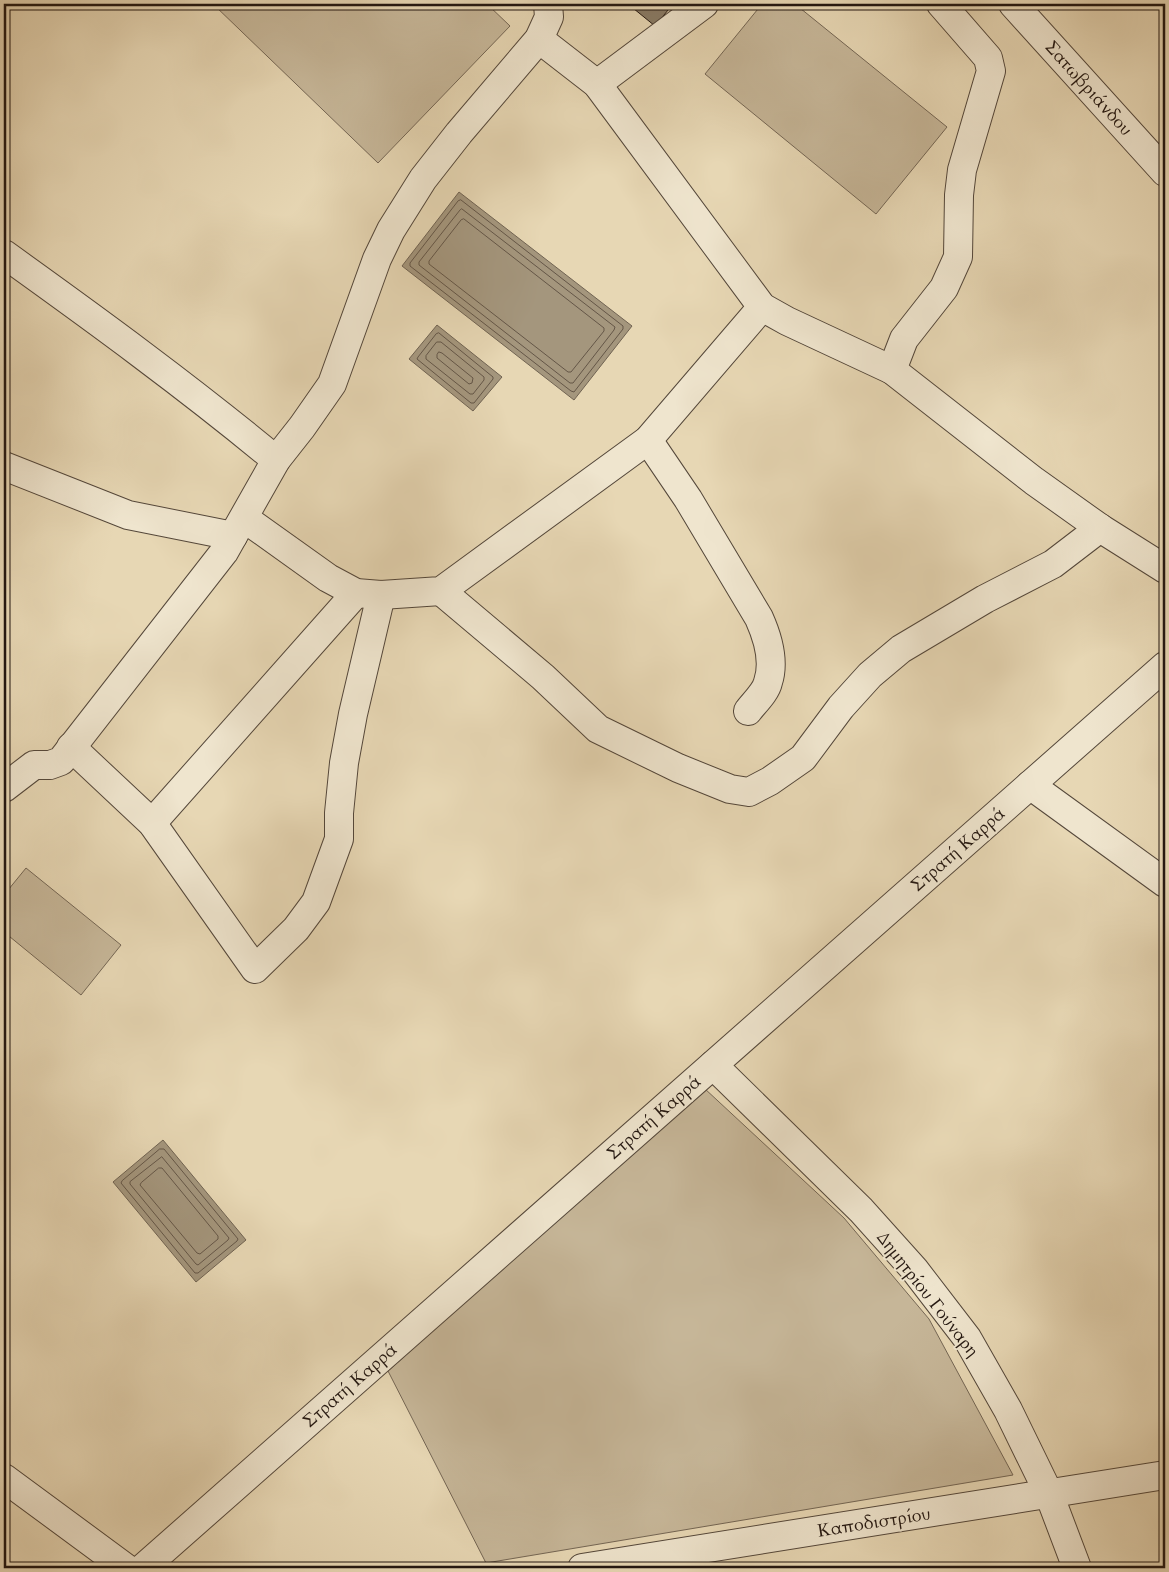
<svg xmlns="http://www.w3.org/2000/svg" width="1169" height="1572" viewBox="0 0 1169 1572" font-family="Cardo,serif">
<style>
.green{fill:#c6b698;stroke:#746654}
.water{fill:#a4967d;stroke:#706352}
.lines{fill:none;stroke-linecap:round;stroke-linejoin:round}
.shore{stroke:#645647;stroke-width:1}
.building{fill:#897b66;stroke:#231711}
.minor-casing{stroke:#54473a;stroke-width:30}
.minor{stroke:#efe5ce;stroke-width:28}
.labels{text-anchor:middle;stroke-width:4;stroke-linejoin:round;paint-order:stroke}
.street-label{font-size:18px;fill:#231711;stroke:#efe5ce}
</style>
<rect width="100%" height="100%" fill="#e7d7b4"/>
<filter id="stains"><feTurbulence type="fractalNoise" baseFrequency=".004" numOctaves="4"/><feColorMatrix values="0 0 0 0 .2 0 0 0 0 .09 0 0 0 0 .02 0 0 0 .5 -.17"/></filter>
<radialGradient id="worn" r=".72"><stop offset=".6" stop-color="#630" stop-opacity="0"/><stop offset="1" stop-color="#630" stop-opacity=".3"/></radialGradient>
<!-- green -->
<g class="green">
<path d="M213,4H487L510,26L378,163Z"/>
<path d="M762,4H795L947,127L876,214L705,74Z"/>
<path d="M26,868L121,945L81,995L4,932V895Z"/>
<path d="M704,1088L844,1218L929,1319L1013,1475L486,1563L388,1371Z"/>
</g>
<!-- water -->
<g class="water">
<path d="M459,192L632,326L574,400L402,266Z"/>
<path d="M437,325L502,377L473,411L409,359Z"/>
<path d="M163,1140L246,1240L196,1282L113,1182Z"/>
</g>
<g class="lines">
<!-- shore -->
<g class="shore">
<path d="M461,200L623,326V329L574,392L571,391L410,266V263L458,201Z"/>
<path d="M462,209L615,327L614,330L573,383H570L419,265V262L460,210Z"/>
<path d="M464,219L604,328V331L571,372H568L429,264V261L461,220Z"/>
<path d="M439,333L493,377V379L474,403H471L417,359L418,357L436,334Z"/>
<path d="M437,342H441L484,377V380L473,394H470L426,359V356Z"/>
<path d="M439,352L442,353L473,378L472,383L469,384L437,358V355Z"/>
<path d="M160,1149H164L238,1239L237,1241L198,1273H195L121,1183L122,1181Z"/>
<path d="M162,1157L229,1238L228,1240L198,1265L196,1264L130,1184V1182Z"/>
<path d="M159,1168H162L218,1236V1239L200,1254L197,1253L140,1185L141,1183Z"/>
</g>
</g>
<!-- building -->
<path class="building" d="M628,4H673L655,26Z"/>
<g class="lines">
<defs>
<g id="minor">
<path d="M1013,4L1165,172"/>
<path d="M539,39L597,84L762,307L787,321L892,370L1034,481L1100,528L1165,569"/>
<path d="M597,84L704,4"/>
<path d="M4,254C96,320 188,387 276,460"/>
<path d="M892,370L904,339L944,288L958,257L959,195L962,170L991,71L988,58L941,4"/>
<path d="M648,440L688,499L759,618C768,638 775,661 768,682C766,692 754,703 748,711"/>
<path d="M4,466L128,515L233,536"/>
<path d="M244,518L328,578L356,593L381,595L441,591L648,440L762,307"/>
<path d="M441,591L543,677L598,729L678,768L730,789L749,792L770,781L803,758L841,707L870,675L901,649L985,599L1053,564L1100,528"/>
<path d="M71,747L152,823L255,969L296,929L316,902L339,839V813L344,763L353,714L381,595"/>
<path d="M1030,785L1165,883"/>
<path d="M4,788L34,765H50L61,761L224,552L276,460L302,427L332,384L377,259L391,230L423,179L459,133L539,39L549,17L548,4"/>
<path d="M152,823L356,593"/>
<path d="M713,1065L861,1210L914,1269L967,1338L1008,1410L1049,1494L1077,1568"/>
<path d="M4,1478L126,1568"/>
<path d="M143,1568L1165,666"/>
<path d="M582,1568L1165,1475"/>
</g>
</defs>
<!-- minor casing -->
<use href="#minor" class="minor-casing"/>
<!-- minor -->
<use href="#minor" class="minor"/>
</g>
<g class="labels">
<!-- street labels -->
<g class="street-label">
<text transform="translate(1089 88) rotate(48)" y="6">Σατωβριάνδου</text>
<text transform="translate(958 849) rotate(-41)" y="6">Στρατή Καρρά</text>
<text transform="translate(654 1117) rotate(-41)" y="6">Στρατή Καρρά</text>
<text transform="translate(928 1294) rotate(52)" y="6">Δημητρίου Γούναρη</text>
<text transform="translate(350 1385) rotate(-41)" y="6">Στρατή Καρρά</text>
<text transform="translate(874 1522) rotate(-9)" y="6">Καποδιστρίου</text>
</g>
</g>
<!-- margin -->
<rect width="1169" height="1572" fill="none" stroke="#e7d7b4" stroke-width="20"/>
<rect x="5" y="5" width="1159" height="1562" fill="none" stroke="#231711" stroke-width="2.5"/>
<rect x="10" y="10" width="1149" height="1552" fill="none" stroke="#231711"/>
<rect width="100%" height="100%" filter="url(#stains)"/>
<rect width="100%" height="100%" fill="url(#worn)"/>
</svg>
